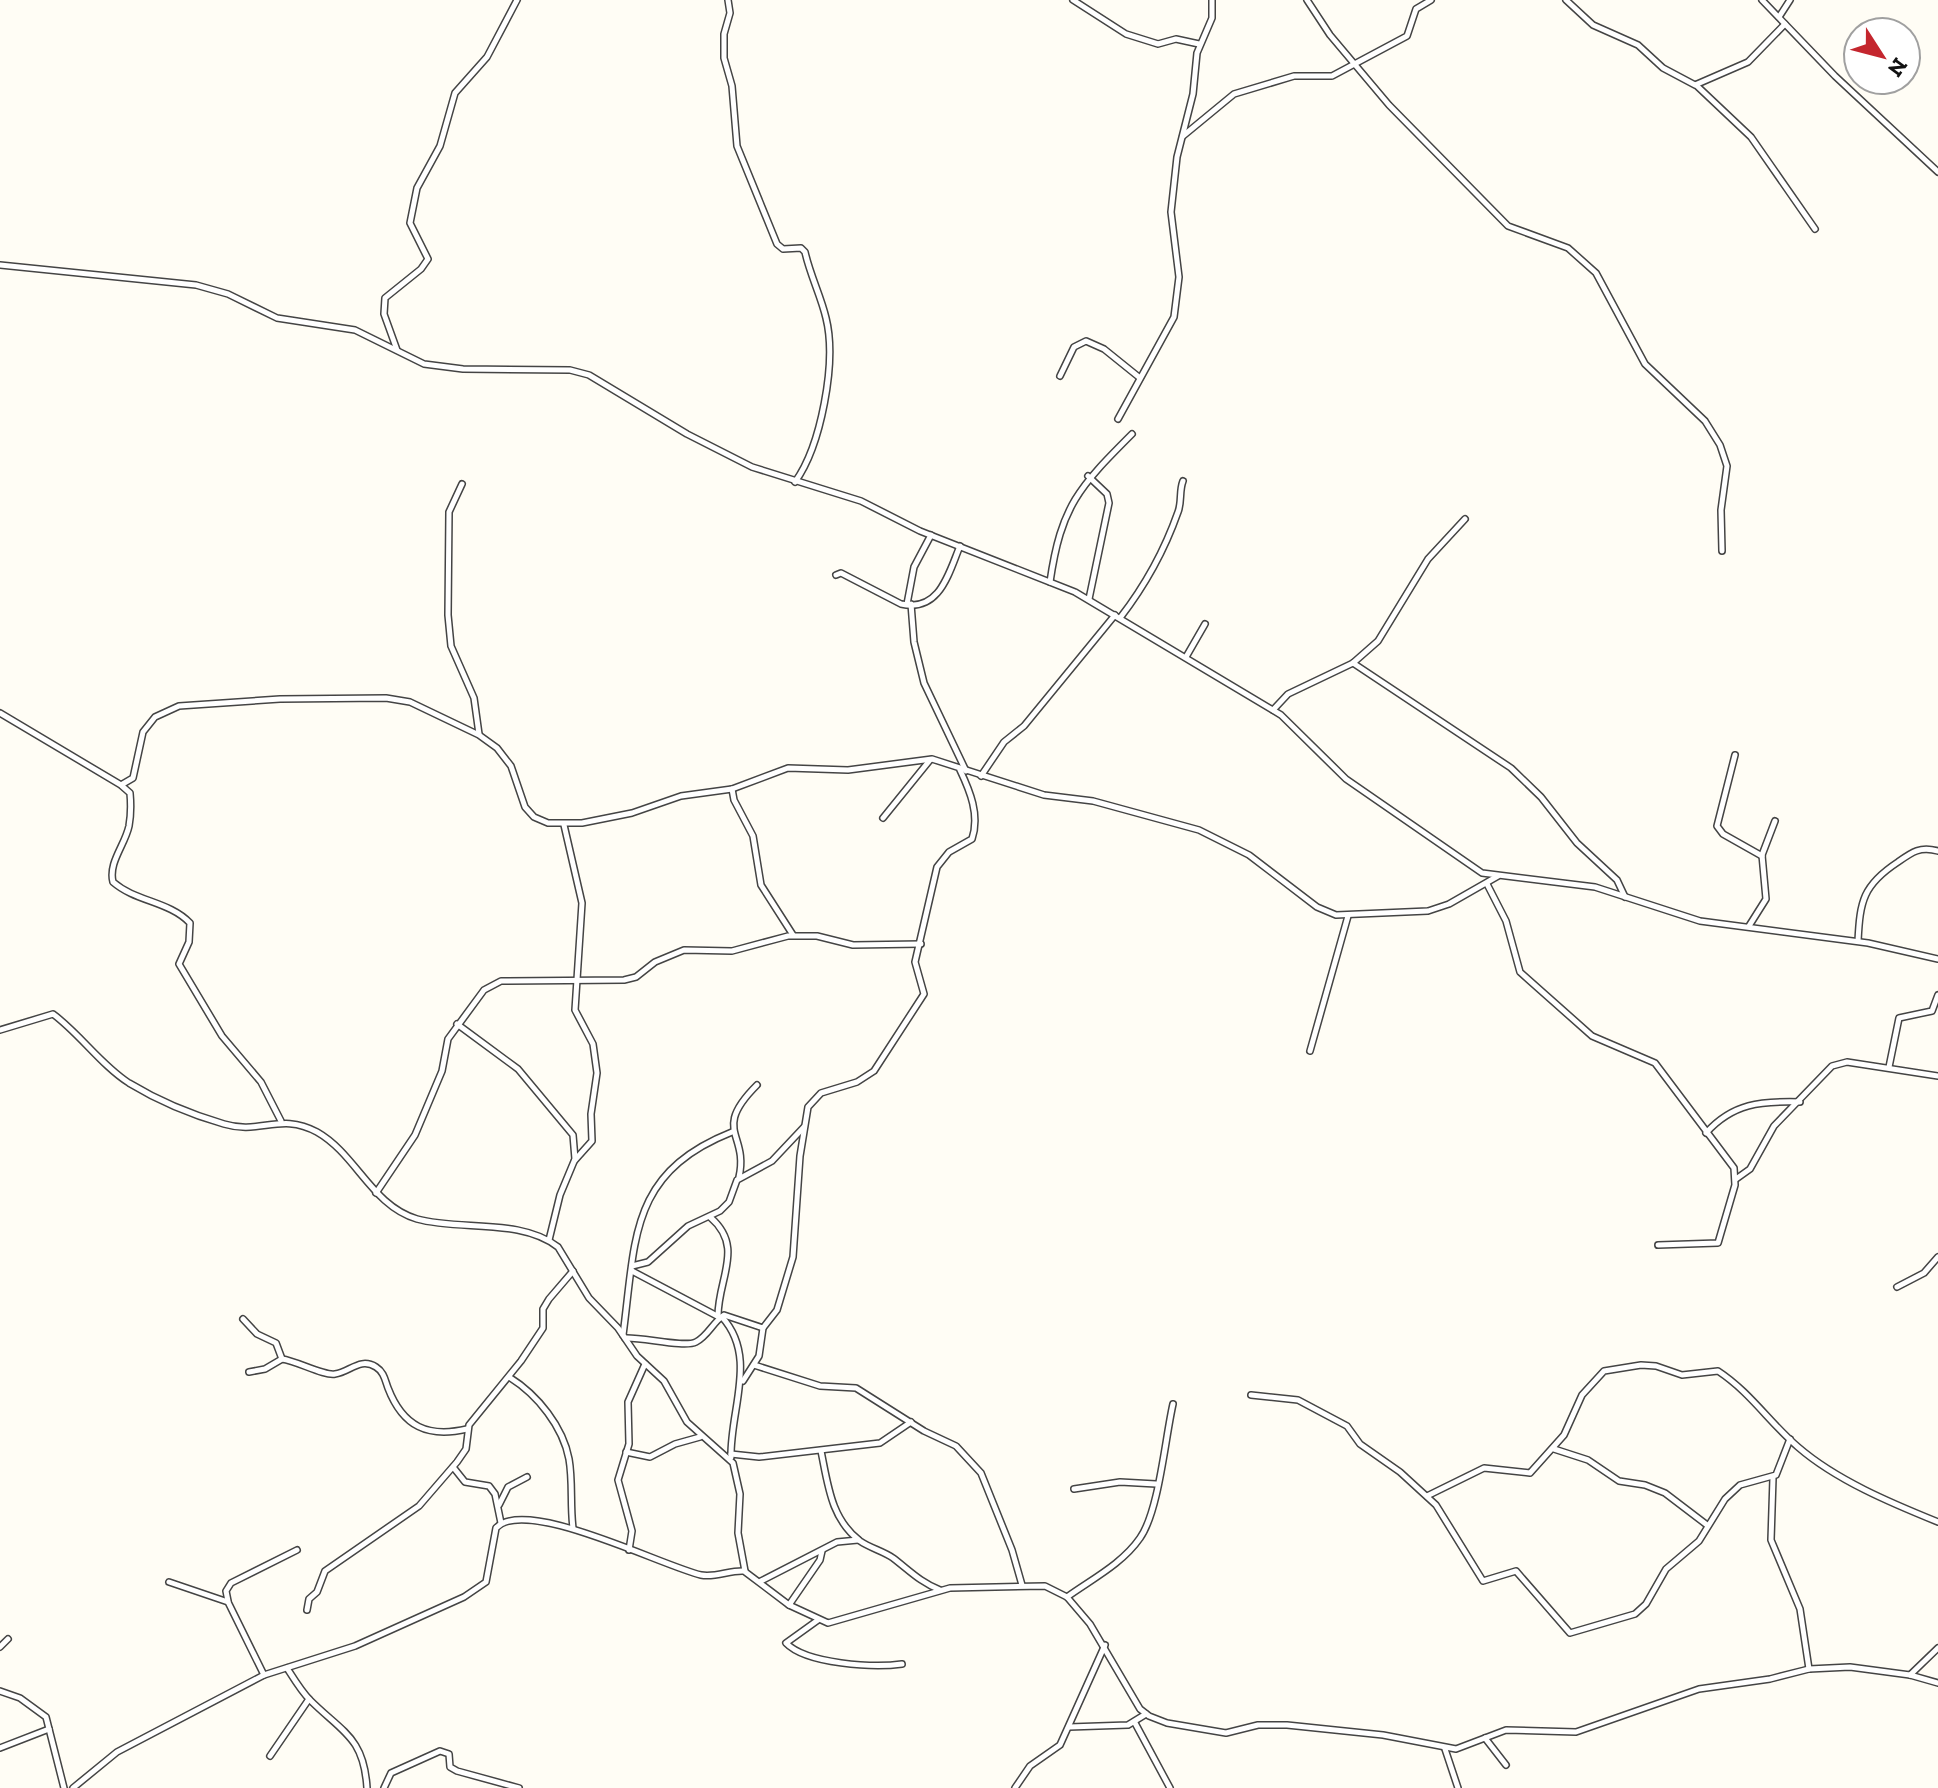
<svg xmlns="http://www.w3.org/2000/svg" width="1938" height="1788" viewBox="0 0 1938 1788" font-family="'Zilla Slab',serif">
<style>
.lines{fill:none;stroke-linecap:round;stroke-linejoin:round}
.street-casing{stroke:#444;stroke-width:8}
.street{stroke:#fff;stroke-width:5}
</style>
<rect width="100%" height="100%" fill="#fffdf5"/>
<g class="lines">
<defs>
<g id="street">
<path d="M728,0L730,13L724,34V58L732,86L737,146L777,244L783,249L801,248L805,252C810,275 821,296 826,318C837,362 821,446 795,482"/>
<path d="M1073,0L1126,34L1158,44L1176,39L1199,44"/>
<path d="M1307,0L1330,35L1389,105L1508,226L1568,248L1596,273L1645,364L1705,421L1720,445L1727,466L1721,510L1722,551"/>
<path d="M1566,0L1593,25L1638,45L1663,68L1695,85L1748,62L1785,24"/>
<path d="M1762,0L1835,76L1938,172"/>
<path d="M1779,17L1790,0"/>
<path d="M1696,85L1751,137L1815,229"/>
<path d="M1183,136L1234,94L1294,76H1332L1407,36L1416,9L1431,0"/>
<path d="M0,265L196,285L228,294L277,318L355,330L424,364L463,369L570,370L589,375L687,434L752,467L861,501L920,531L1075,592L1281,715L1346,779L1482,873L1595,887L1700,921L1868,943L1938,959"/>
<path d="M397,350L384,314L385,298L421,269L428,259L410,223L417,188L440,146L455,93L487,57L517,0"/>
<path d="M1060,376L1074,347L1086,341L1104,349L1140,378"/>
<path d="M1118,419L1174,317L1179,277L1171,212L1177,157L1193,94L1197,53L1212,18V0"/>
<path d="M1088,476L1107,494L1109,503L1089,599"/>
<path d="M462,484L449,512L448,615L451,646L474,698L479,734"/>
<path d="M836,575L841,573L901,604C940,613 949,572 960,546"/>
<path d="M1050,582C1061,506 1079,487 1132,434"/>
<path d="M907,604L914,567L931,535"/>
<path d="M911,604L914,642L924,683L966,771"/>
<path d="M1120,618C1144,587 1165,549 1178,512C1182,502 1179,491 1183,481"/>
<path d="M1186,657L1205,624"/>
<path d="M1353,663L1511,768L1541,797L1577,843L1617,880L1625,897"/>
<path d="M1273,710L1288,694L1353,663L1378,641L1428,559L1465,519"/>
<path d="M0,713L121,785L133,778L143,732L155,717L179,706L280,699L386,698L410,702L479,735L497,748L511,766L525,807L534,817L548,823H582L632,813L681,796L732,789L788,768L848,770L932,759L1044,795L1093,801L1199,830L1249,855L1317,907L1336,915L1428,911L1449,904L1498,876"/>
<path d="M1735,755L1717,826L1723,834L1762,856"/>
<path d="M981,776L1004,742L1024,726L1115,615"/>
<path d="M122,786L130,793C131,804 131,815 129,826C125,845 108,863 113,882C136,902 169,901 190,923L189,942L179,964L222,1036L261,1082L281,1121"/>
<path d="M732,789L734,800L753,836L761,885L793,935"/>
<path d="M883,818L930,760"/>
<path d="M564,825L582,903L575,1010L593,1044L597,1073L591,1114L592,1141L575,1160"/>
<path d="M1487,884L1506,921L1520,972L1592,1036L1655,1063L1734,1168L1735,1185L1718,1243L1658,1245"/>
<path d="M1749,926L1766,899L1762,855L1775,821"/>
<path d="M1858,941C1860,901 1863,885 1898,862C1912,852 1920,846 1938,851"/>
<path d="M457,1024L518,1069L573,1135L575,1159L560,1195L549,1240"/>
<path d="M0,1030L53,1014C80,1034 101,1065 129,1083C157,1100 193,1115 224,1124C260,1135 281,1112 317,1132C356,1154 372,1206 417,1219C460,1231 521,1218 558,1247L589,1298L618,1328L637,1356L664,1381L687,1422L733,1463L740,1494L738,1533L745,1571"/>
<path d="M1310,1051L1348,916"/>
<path d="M1889,1067L1899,1018L1932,1011L1938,995"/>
<path d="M1706,1133C1733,1103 1761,1101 1800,1102"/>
<path d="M739,1177C749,1133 711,1131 757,1085"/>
<path d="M1736,1179L1750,1169L1774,1126L1832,1066L1847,1062L1938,1076"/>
<path d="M376,1193L415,1135L442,1071L448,1039L484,990L501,981L624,980L636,977L655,962L684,950L732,951L788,936H817L853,945L921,944"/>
<path d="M710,1217C745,1247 718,1278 718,1316"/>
<path d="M632,1266L648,1262L688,1226L720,1211L729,1202L737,1180L772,1161L804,1127"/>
<path d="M632,1271L719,1317"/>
<path d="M1897,1287L1924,1273L1938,1257"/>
<path d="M722,1317C758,1357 730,1409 731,1457"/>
<path d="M243,1319L257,1334L276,1343L282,1359"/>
<path d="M623,1335C636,1238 629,1173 732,1132"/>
<path d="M625,1338C643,1337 684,1348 696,1342C708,1336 713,1322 724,1315L763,1328"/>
<path d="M754,1365L820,1386L856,1388L924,1431L956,1446L981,1473L1012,1550L1022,1585"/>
<path d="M249,1372L265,1369L282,1359C297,1361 324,1376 335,1374C350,1372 360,1357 376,1367C384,1372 385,1380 388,1388C403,1427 428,1438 467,1429"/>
<path d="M509,1377C538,1395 563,1427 569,1459C573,1482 570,1505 573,1528"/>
<path d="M743,1381L759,1356L763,1328L777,1310L793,1257L800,1156L808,1107L821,1093L857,1082L874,1071L924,994L915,962L937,867L949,852L972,839C980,815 970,791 960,770"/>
<path d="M1251,1395L1298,1400L1347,1426L1360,1444L1400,1472L1436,1505L1483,1581L1516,1571L1570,1633L1635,1614L1646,1604L1666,1569L1699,1541L1725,1499L1740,1485L1776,1475L1790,1439"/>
<path d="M1554,1449L1588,1460L1619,1481L1645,1485L1665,1493L1707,1525"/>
<path d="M821,1451C828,1485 831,1519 860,1541C870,1548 883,1551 893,1558C910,1571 920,1582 940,1590"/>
<path d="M626,1452L650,1457L675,1444L700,1437"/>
<path d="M731,1454L759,1457L880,1443L911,1422"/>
<path d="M453,1467L465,1482L489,1486L495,1494L501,1523"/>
<path d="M1773,1478L1771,1540L1800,1609L1809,1669"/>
<path d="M1074,1489L1120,1482L1156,1484"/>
<path d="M1427,1496L1484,1468L1530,1473L1564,1435L1582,1395L1604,1371L1641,1365L1656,1366L1682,1375L1718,1371C1750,1392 1769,1422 1798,1447C1836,1480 1891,1503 1938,1522"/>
<path d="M499,1505L508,1487L527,1477"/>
<path d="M629,1550L632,1531L618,1480L629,1444L628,1402L645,1364"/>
<path d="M761,1581L837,1542L858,1540"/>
<path d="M169,1582L228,1602L264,1675"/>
<path d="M1067,1597C1092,1579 1122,1564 1140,1538C1159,1511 1165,1439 1173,1404"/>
<path d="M228,1601L226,1591L231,1583L297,1550"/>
<path d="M789,1605L820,1560L822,1551"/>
<path d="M307,1610L309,1599L317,1592L325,1571L419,1506L457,1462L466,1449L469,1425L521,1361L543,1328V1309L549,1299L573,1271"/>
<path d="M818,1620L786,1643C806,1664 874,1668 902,1664"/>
<path d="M0,1647L8,1639"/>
<path d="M287,1668C294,1679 301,1691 310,1700C342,1732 364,1737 367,1788"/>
<path d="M1910,1675L1938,1648"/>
<path d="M0,1691L20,1698L46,1717L64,1788"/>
<path d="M1135,1723L1170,1788"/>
<path d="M1069,1727L1128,1725L1146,1714"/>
<path d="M1485,1738L1506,1765"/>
<path d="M0,1748L49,1729"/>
<path d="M1445,1749L1458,1788"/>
<path d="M270,1756L309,1699"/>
<path d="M73,1788L117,1752L264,1675L355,1646L464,1597L486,1582L496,1528C525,1496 662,1566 701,1575C715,1578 730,1570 744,1571L789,1605L828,1623L950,1588L1045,1586L1067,1597L1090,1624L1140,1709L1149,1716L1167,1723L1226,1733L1258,1725H1287L1383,1735L1456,1749L1506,1730L1576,1732L1699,1689L1770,1679L1809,1669L1850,1667L1910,1675L1938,1683"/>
<path d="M384,1788L391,1773L440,1751L449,1754L450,1767L457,1771L519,1788"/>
<path d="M1015,1788L1030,1766L1060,1745L1105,1645"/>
</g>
</defs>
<!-- street casing -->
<use href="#street" class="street-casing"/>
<!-- street -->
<use href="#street" class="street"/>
</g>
<!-- north arrow -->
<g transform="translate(1882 56) rotate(126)"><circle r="38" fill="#ffffff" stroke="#a0a0a0" stroke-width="2"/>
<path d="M0-6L14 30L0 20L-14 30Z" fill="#c4262e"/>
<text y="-12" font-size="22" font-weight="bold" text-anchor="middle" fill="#111111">N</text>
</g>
</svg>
